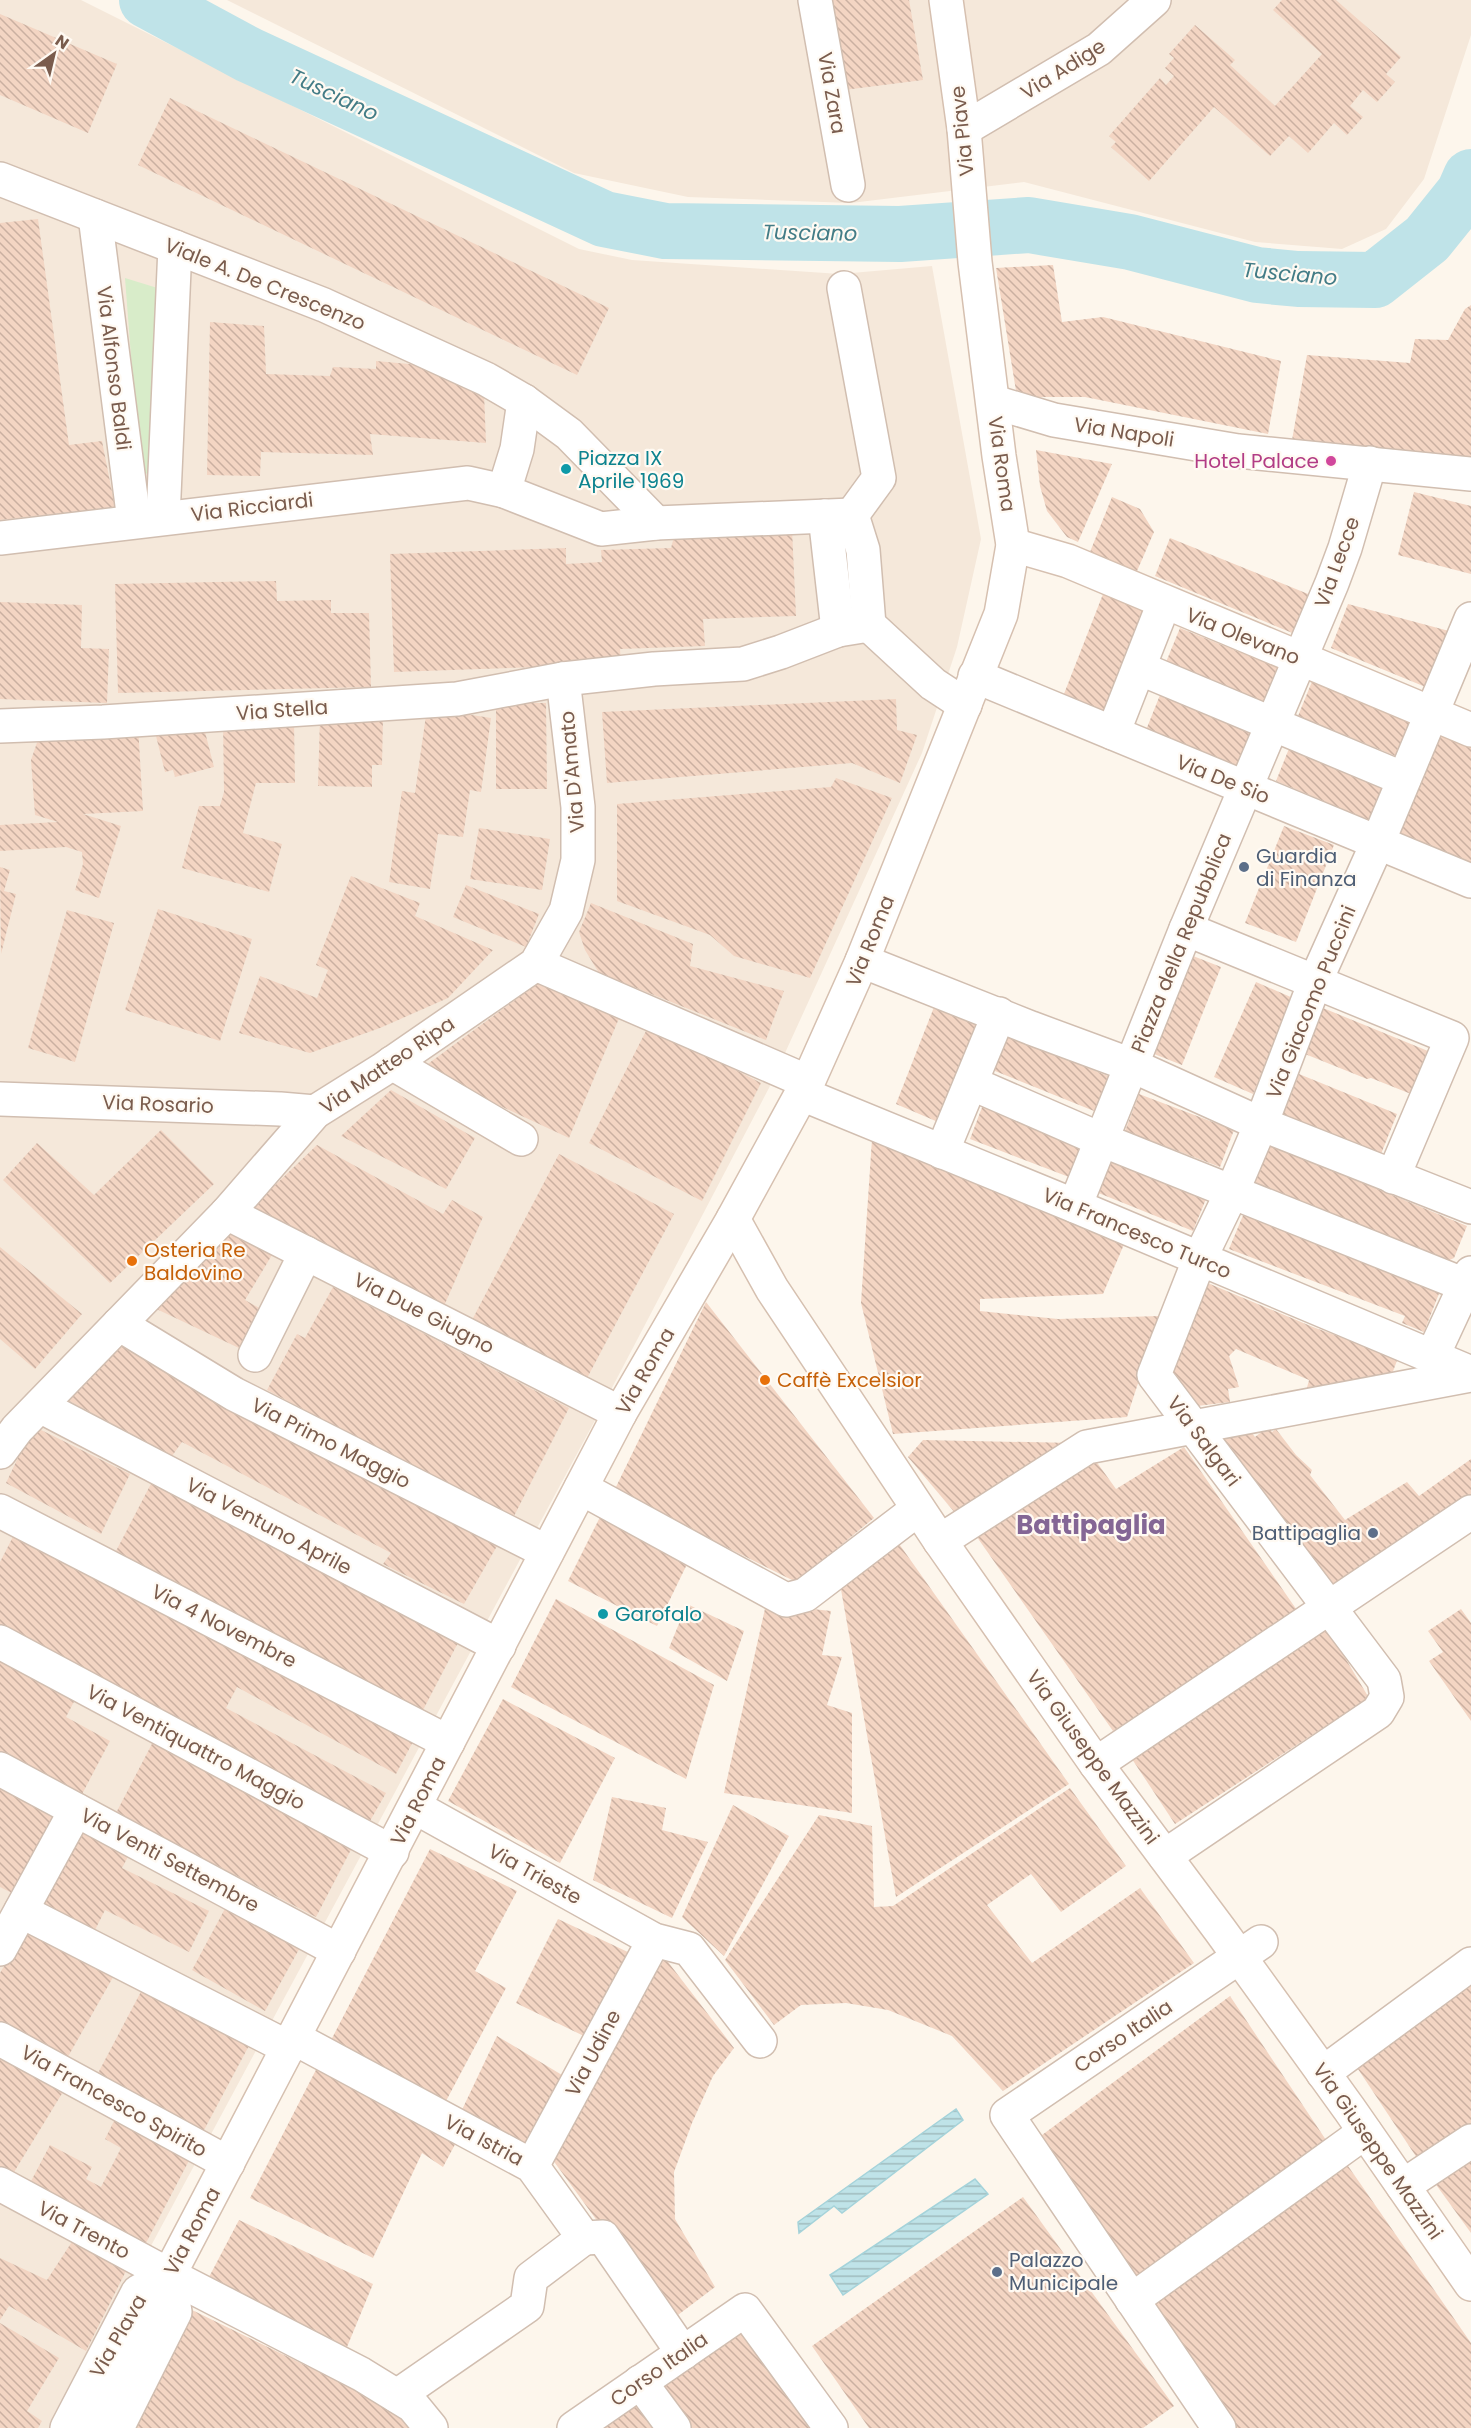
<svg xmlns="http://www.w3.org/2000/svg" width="1471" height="2428" viewBox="0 0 1471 2428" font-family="Poppins,sans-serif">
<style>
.residential{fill:#f5e8da}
.green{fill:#d8ecc9}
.water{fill:url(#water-rules);stroke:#a5d3da;stroke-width:1.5}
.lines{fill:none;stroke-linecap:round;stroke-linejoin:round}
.river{stroke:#bfe3e8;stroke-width:56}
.building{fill:url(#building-back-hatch)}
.street-casing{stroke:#d1beb0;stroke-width:36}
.secondary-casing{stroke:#d6c0b0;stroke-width:36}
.street{stroke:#fff;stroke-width:33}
.secondary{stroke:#fff;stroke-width:33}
.hotel-dot{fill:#d1479c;stroke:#fffaf3;stroke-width:2}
.culture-dot{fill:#0f9aa8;stroke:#fffaf3;stroke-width:2}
.service-dot{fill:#5c6f8a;stroke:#fffaf3;stroke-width:2}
.food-dot{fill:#e8710a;stroke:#fffaf3;stroke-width:2}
.labels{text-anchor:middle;stroke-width:4.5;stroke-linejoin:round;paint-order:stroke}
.street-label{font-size:20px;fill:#7a5c4d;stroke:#fffaf3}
.culture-label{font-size:20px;fill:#0d838f;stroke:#fffaf3;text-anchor:start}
.hotel-label{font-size:20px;fill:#b23c85;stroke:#fffaf3;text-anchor:end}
.service-label{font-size:20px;fill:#4e5e75;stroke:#fffaf3;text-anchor:start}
.food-label{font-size:20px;fill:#c56008;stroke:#fffaf3;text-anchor:start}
.water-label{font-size:21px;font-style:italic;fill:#437c86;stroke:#fffaf3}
.district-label{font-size:26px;font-weight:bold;fill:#846695;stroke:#fffaf3}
</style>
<defs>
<pattern id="water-rules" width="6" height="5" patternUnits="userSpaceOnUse" patternTransform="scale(1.5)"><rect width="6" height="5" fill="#bfe3e8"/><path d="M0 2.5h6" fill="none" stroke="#a0bbbe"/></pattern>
<pattern id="building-back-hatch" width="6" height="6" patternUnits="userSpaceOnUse" patternTransform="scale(1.5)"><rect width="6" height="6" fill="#f3d5c3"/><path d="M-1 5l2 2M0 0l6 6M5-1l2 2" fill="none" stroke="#cab0a1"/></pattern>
</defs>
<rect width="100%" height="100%" fill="#fdf6ec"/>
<!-- residential -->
<g class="residential">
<path d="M0,0H81L579,249L632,260L840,274L932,266L981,539L957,647L922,753L769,1088L593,1424L53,2428H0Z"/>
<path d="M227,0H1471V35L1424,179L1386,229L1342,249L1255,242L1024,182L851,203L688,197L574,173Z"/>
</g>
<!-- green -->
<path class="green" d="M125,278L164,290L154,473L140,474Z"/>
<!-- water -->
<g class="water">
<path d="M956,2109L963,2120L842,2213L834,2206L799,2233L798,2222Z"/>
<path d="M975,2179L988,2194L843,2295L830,2275Z"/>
</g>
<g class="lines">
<!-- river -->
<path class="river" d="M147,0L249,55L604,219L665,231L900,234L1029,225L1130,242L1257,275L1298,279L1375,280L1427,239L1464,193L1471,177"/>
</g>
<!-- building -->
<g class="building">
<path d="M828,0H909L923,80L844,90Z"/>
<path d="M1282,0H1336L1401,57L1386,74L1395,82L1377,102L1363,90L1350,106L1363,117L1347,135L1334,123L1308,153L1289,136L1270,156L1214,107L1149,181L1111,147L1116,142L1109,136L1160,78L1166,85L1174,76L1165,68L1174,58L1169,54L1195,25L1235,60L1230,65L1275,106L1322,54L1273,10Z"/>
<path d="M0,14L117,64L88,133L0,95Z"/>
<path d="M170,98L609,308L577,375L138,165Z"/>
<path d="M38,219L69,445L102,441L115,507L0,520V223Z"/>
<path d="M1053,265L1062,322L1103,317L1281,361L1268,434L1085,397H1017L996,268Z"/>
<path d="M1471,305V457L1292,440L1307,355L1410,363L1415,339L1448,340L1465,309Z"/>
<path d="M210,322L264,326L266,374L330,376L333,367L376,369V361L431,366L437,376L459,380V386L484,393L486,443L370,434L373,455L261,452L260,476L207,475Z"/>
<path d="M1036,450L1112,464L1078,542L1067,537L1047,511L1040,486Z"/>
<path d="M1414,492L1471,506V574L1398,555Z"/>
<path d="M1112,497L1140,509L1154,532L1137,571L1090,552Z"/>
<path d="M792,529L796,616L703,619L705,646L620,649L621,664L394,672L390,554L566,548V564L602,562L601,550L671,548L675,533Z"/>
<path d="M1170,538L1318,598L1302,637L1155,576Z"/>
<path d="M276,581L277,601L331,600V613H369L371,687L118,693L115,584Z"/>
<path d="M1103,594L1148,611L1106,717L1062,699Z"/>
<path d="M0,602L82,605L81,648L109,649L107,703L0,699Z"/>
<path d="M1348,604L1449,631L1428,688L1331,648Z"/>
<path d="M1180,628L1281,669L1267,704L1166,662Z"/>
<path d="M1313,679L1413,720L1398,757L1298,716Z"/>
<path d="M1160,695L1252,733L1237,767L1146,730Z"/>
<path d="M896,699L897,730L917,735L900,783L852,763L607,783L602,712Z"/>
<path d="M496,703H546L547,789H496Z"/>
<path d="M427,708L491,718L481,792L470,790L463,837L438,834L430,889L389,882L402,791L415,793Z"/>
<path d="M320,717L383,718L382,765H372V787L318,786Z"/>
<path d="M223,718L294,721L295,783H256L243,833L282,844L269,892L182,868L199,806H220L224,792Z"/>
<path d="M203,724L214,767L175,777L173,770L165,772L156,736Z"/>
<path d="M138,725L143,811L83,814L121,826L99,898L75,890L83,864L82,852L66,847L0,851V825L58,822L35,815L31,760L41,731Z"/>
<path d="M1431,729L1471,745V867L1388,836Z"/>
<path d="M1290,746L1387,787L1373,822L1276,781Z"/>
<path d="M836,778L892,798L810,978L734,956L710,935L617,901V804L831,787Z"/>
<path d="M1284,826L1334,845L1296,942L1245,923Z"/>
<path d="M479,828L550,839L542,890L470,879Z"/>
<path d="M0,867L10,870L4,891L16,894L1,954Z"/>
<path d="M351,876L420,903L415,916L493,950L448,998L380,1028L310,1053L239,1033L260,976L317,998L328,970L316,965Z"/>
<path d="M466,885L539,914L526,947L453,917Z"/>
<path d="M591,903L693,944L690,966L784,991L766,1040L599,973L585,950L579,932Z"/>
<path d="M158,909L252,939L220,1041L125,1010Z"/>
<path d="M67,910L114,923L75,1062L28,1048Z"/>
<path d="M1188,954L1221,967L1182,1065L1149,1052Z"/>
<path d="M545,978L620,1016L569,1138L421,1069Z"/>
<path d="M1256,982L1293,998L1253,1094L1214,1077Z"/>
<path d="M936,1002L979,1019L938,1122L896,1104Z"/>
<path d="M1323,1008L1428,1051L1411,1094L1371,1078L1367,1079L1305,1054Z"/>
<path d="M649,1025L761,1083L702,1201L589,1143Z"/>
<path d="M1004,1034L1113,1078L1099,1113L990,1069Z"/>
<path d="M1299,1074L1397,1114L1381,1154L1283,1115Z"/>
<path d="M391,1090L475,1138L446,1189L341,1136Z"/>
<path d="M1139,1094L1234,1130L1220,1167L1125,1131Z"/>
<path d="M984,1102L1083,1140L1069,1177L970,1139Z"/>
<path d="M161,1130L214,1184L110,1283L3,1180L37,1143L94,1195Z"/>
<path d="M872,1139L1125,1242L1103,1294L980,1299V1311L1058,1319L1160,1316L1127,1417L893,1434L861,1303Z"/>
<path d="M1264,1142L1467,1226L1454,1258L1445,1262L1248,1181Z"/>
<path d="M317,1145L443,1214L452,1200L483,1217L444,1306L248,1211Z"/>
<path d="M559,1154L674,1214L586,1380L472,1320Z"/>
<path d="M1110,1155L1208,1194L1193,1231L1096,1192Z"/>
<path d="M1244,1213L1440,1291L1424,1332L1402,1323L1405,1316L1229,1249Z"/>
<path d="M227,1228L275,1250L245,1300L261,1309L241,1349L148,1305Z"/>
<path d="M0,1247L82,1314L35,1369L0,1339Z"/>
<path d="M1198,1279L1313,1327L1398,1358L1389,1382L1304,1399L1309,1380L1236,1349L1229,1356L1239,1387L1228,1389L1230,1402L1189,1407L1165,1373Z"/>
<path d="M333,1287L569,1408L512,1520L267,1390L297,1334L305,1338Z"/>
<path d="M706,1302L874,1518L796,1582L614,1491Z"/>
<path d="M120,1330L501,1539L464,1604L383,1564L391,1553L182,1442L172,1456L62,1397Z"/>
<path d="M1244,1423L1255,1437L1268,1427L1272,1432L1276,1429L1296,1455L1312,1470L1310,1475L1345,1520L1407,1482L1419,1496L1471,1459V1500L1335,1591L1217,1430Z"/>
<path d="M33,1426L130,1474L101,1534L6,1483Z"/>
<path d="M923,1440L1075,1443L961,1520L908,1457Z"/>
<path d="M1184,1447L1301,1616L1113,1731L972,1530L1088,1450L1116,1489Z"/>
<path d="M154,1478L460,1639L422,1712L116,1551Z"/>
<path d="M603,1511L691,1556L657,1626L568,1581Z"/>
<path d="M18,1527L417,1734L396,1774L237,1687L226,1708L386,1793L366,1828L0,1628V1562Z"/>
<path d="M897,1541L1069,1784L896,1897L840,1584Z"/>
<path d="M556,1599L714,1685L686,1779L511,1687Z"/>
<path d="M687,1604L744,1631L727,1681L669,1648Z"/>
<path d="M766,1604L831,1611L822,1655L842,1657L827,1705L852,1713V1813L724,1793Z"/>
<path d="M1461,1609L1471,1623V1721L1429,1661L1443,1652L1428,1631Z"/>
<path d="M1322,1619L1369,1698L1175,1824L1128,1753Z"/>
<path d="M0,1651L78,1694L66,1717L110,1741L80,1798L0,1756Z"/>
<path d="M503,1699L615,1758L560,1863L448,1801Z"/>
<path d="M155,1738L355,1842L316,1917L116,1813Z"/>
<path d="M0,1785L60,1816L18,1896L0,1887Z"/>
<path d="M1070,1788L1126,1866L1061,1912L1031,1874L987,1905L1032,1963L1140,1888L1194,1963L1003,2091L952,2036L888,2010L846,2003L801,2005L774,2025L725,1960L819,1815L872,1826L874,1907L893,1906Z"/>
<path d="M612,1797L666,1808L662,1830L708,1842L672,1918L593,1880Z"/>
<path d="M733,1805L789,1836L724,1956L682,1917Z"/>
<path d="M77,1826L130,1853L122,1868L209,1911L189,1952L105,1910L90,1940L34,1912Z"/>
<path d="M430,1849L517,1891L475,1971L506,1988L446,2101L329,2044Z"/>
<path d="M228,1903L302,1944L265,2011L192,1970Z"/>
<path d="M558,1919L632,1954L590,2039L516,2003Z"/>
<path d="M29,1923L116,1972L65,2062L0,2025V1973Z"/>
<path d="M665,1958L734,2048L713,2076L692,2123L674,2172L675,2219L715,2287L670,2321L547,2152Z"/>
<path d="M1471,1974V2126L1421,2164L1352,2060Z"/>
<path d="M145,1984L252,2040L203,2132L97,2075Z"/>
<path d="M1230,1996L1334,2152L1141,2286L1038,2138Z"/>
<path d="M497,2036L562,2075L526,2148L460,2114Z"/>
<path d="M0,2051L66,2087L11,2177L0,2171Z"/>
<path d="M320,2062L459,2137L443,2167L422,2153L373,2258L250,2198Z"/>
<path d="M118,2113L193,2153L146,2243L30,2183L50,2145L92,2167L86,2179L101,2187L121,2148L105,2139Z"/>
<path d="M1471,2149V2233L1429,2175Z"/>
<path d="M1339,2153L1471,2343V2428H1231L1143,2298Z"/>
<path d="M1023,2197L1174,2406L1143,2428H869L812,2346Z"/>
<path d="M239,2220L373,2284L347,2347L209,2277Z"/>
<path d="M75,2237L129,2265L86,2351L9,2306L0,2320V2258L47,2280Z"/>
<path d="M192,2310L401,2412L411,2428H131Z"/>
<path d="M0,2323L59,2358L27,2411L42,2421L38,2428H0Z"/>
<path d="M744,2326L816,2428H681L655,2392Z"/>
<path d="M647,2399L666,2428H601Z"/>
</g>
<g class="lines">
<defs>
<g id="street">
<path d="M815,0L848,185"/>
<path d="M964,129L1099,49L1154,0"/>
<path d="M0,179L324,305L486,379L524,401L569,434L656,523"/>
<path d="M95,216L134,521"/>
<path d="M844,288L879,478L852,515"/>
<path d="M994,402L1054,420L1238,451L1471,474"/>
<path d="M504,491L517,449L524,401"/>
<path d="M852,515L863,550L869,625L933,684L965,705"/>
<path d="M825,516L838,630"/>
<path d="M163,518L175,247"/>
<path d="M0,538L468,483L504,491L601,529L656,523L852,515"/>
<path d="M1139,668L1404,779"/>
<path d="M975,676L1471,881"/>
<path d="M0,726L103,722L457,699L563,679L654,669L743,664L781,652L838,630L869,625"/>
<path d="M1113,733L1164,603"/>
<path d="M1186,929L1452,1038L1393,1177"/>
<path d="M862,961L1031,1028L1131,1065L1261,1124L1471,1207"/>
<path d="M536,964L808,1082"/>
<path d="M392,1063L521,1139"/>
<path d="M971,1083L1102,1140L1465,1285"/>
<path d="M802,1094L1075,1206L1471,1373"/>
<path d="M0,1099L280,1109L315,1112"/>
<path d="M942,1152L999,1014"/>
<path d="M1075,1206L1186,929L1332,583L1345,548L1370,463"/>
<path d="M227,1213L620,1413"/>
<path d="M119,1324L234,1394L547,1552"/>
<path d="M255,1355L306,1253"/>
<path d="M1432,1357L1471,1273"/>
<path d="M40,1406L499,1646"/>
<path d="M0,1452L17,1429L227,1213L315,1112L382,1070L536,964L566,911L578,860V807L563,679"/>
<path d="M581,1488L786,1600L805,1595L918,1509"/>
<path d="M0,1511L448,1742"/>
<path d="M940,1541L1087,1447L1471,1375"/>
<path d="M0,1642L392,1852"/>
<path d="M1096,1764L1471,1512"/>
<path d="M0,1769L339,1951"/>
<path d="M415,1807L654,1940L689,1949L760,2041"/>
<path d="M1165,1856L1378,1712L1387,1697L1384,1680L1154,1375L1200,1258L1232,1192L1261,1124L1315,982L1378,842L1471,619"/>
<path d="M21,1911L289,2048"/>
<path d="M0,1949L76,1810"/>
<path d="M294,2038L532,2166L584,2238L531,2278L527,2306L397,2396"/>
<path d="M0,2039L228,2163"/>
<path d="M1323,2073L1471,1964"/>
<path d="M532,2166L654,1940"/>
<path d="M0,2184L169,2275L361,2374L413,2406L431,2428"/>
<path d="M1403,2186L1471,2141"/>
<path d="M584,2238L603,2237L683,2353"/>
<path d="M1132,2300L1365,2132"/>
<path d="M640,2382L674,2428"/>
<path d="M67,2428L138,2292L169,2275"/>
<path d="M117,2428L175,2312L169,2275"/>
<path d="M574,2428L745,2310L831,2428"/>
<path d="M1219,2428L1007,2115L1261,1942"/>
</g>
<g id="secondary">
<path d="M1013,545L1068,561L1471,730"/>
<path d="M733,1219L772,1289L940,1541L1096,1764L1220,1930L1350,2110L1471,2284"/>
<path d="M91,2428L169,2275L620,1413L733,1219L808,1082L862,961L1001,614L1013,545L999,456L975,262L964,129L946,0"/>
</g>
</defs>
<!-- street casing -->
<use href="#street" class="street-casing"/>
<!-- secondary casing -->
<use href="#secondary" class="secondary-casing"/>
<!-- street -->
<use href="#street" class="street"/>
<!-- secondary -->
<use href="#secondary" class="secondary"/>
</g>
<!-- markers -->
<circle class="hotel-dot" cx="1331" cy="461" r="6"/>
<g class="culture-dot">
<circle cx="566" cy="469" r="6"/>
<circle cx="603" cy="1614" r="6"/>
</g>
<g class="service-dot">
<circle cx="1244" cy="867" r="6"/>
<circle cx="1373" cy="1533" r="6"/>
<circle cx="997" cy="2272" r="6"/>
</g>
<g class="food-dot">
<circle cx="132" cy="1261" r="6"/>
<circle cx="765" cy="1380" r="6"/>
</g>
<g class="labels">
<!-- street labels -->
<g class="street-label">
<text transform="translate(1063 69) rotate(-32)" y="7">Via Adige</text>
<text transform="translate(832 93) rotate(80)" y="7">Via Zara</text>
<text transform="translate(962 131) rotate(-96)" y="7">Via Piave</text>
<text transform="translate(265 284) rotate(22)" y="7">Viale A. De Crescenzo</text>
<text transform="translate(114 368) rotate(83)" y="7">Via Alfonso Baldi</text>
<text transform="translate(1124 432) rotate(9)" y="7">Via Napoli</text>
<text transform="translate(1002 464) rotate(82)" y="7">Via Roma</text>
<text transform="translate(252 507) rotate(-7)" y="7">Via Ricciardi</text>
<text transform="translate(1337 562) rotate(-70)" y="7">Via Lecce</text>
<text transform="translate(1243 636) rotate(22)" y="7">Via Olevano</text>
<text transform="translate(282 710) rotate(-4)" y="7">Via Stella</text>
<text transform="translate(572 772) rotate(-95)" y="7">Via D'Amato</text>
<text transform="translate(1223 779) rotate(22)" y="7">Via De Sio</text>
<text transform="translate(870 941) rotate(-68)" y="7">Via Roma</text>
<text transform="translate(1181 943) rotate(-68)" y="7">Piazza della Repubblica</text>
<text transform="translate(1311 1002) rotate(-68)" y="7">Via Giacomo Puccini</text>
<text transform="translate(387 1065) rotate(-34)" y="7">Via Matteo Ripa</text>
<text transform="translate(158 1104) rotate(2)" y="7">Via Rosario</text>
<text transform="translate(1137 1233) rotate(23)" y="7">Via Francesco Turco</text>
<text transform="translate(424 1313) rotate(27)" y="7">Via Due Giugno</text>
<text transform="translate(645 1371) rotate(-60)" y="7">Via Roma</text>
<text transform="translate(1204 1441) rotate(53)" y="7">Via Salgari</text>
<text transform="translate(331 1443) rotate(27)" y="7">Via Primo Maggio</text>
<text transform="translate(269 1526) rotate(28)" y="7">Via Ventuno Aprile</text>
<text transform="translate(224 1626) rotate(27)" y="7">Via 4 Novembre</text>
<text transform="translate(196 1747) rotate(28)" y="7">Via Ventiquattro Maggio</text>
<text transform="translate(1093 1757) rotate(54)" y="7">Via Giuseppe Mazzini</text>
<text transform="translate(418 1801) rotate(-63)" y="7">Via Roma</text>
<text transform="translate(170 1860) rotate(28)" y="7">Via Venti Settembre</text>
<text transform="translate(535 1874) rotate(29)" y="7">Via Trieste</text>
<text transform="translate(1123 2036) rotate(-34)" y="7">Corso Italia</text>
<text transform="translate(593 2053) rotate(-62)" y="7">Via Udine</text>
<text transform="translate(114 2101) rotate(29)" y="7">Via Francesco Spirito</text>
<text transform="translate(484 2140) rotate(28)" y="7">Via Istria</text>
<text transform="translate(1378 2151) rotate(55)" y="7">Via Giuseppe Mazzini</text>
<text transform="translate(84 2230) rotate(28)" y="7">Via Trento</text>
<text transform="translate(192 2231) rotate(-62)" y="7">Via Roma</text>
<text transform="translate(118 2336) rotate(-60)" y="7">Via Plava</text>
<text transform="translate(659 2369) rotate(-35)" y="7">Corso Italia</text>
</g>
<!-- culture labels -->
<g class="culture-label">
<text x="578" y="465">Piazza IX<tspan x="578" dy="23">Aprile 1969</tspan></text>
<text x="615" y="1621">Garofalo</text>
</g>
<!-- hotel labels -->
<g class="hotel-label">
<text x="1319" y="468">Hotel Palace</text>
</g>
<!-- service labels -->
<g class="service-label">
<text x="1256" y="863">Guardia<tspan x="1256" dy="23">di Finanza</tspan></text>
<text x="1361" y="1540" text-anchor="end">Battipaglia</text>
<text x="1009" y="2267">Palazzo<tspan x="1009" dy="23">Municipale</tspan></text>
</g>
<!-- food labels -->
<g class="food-label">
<text x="144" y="1257">Osteria Re<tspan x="144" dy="23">Baldovino</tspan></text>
<text x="777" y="1387">Caffè Excelsior</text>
</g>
<!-- water labels -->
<g class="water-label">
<text transform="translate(334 95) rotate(25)" y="7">Tusciano</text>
<text transform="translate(810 233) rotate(1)" y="7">Tusciano</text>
<text transform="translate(1290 274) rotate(5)" y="7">Tusciano</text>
</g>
<!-- district labels -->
<g class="district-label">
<text x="1091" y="1534">Battipaglia</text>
</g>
</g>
<!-- north arrow -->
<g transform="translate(54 54) rotate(34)" stroke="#fffaf3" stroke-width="4.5" paint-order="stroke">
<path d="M0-4.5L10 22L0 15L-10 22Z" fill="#7a5c4d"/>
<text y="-9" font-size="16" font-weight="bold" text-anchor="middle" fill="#7a5c4d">N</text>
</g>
</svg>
